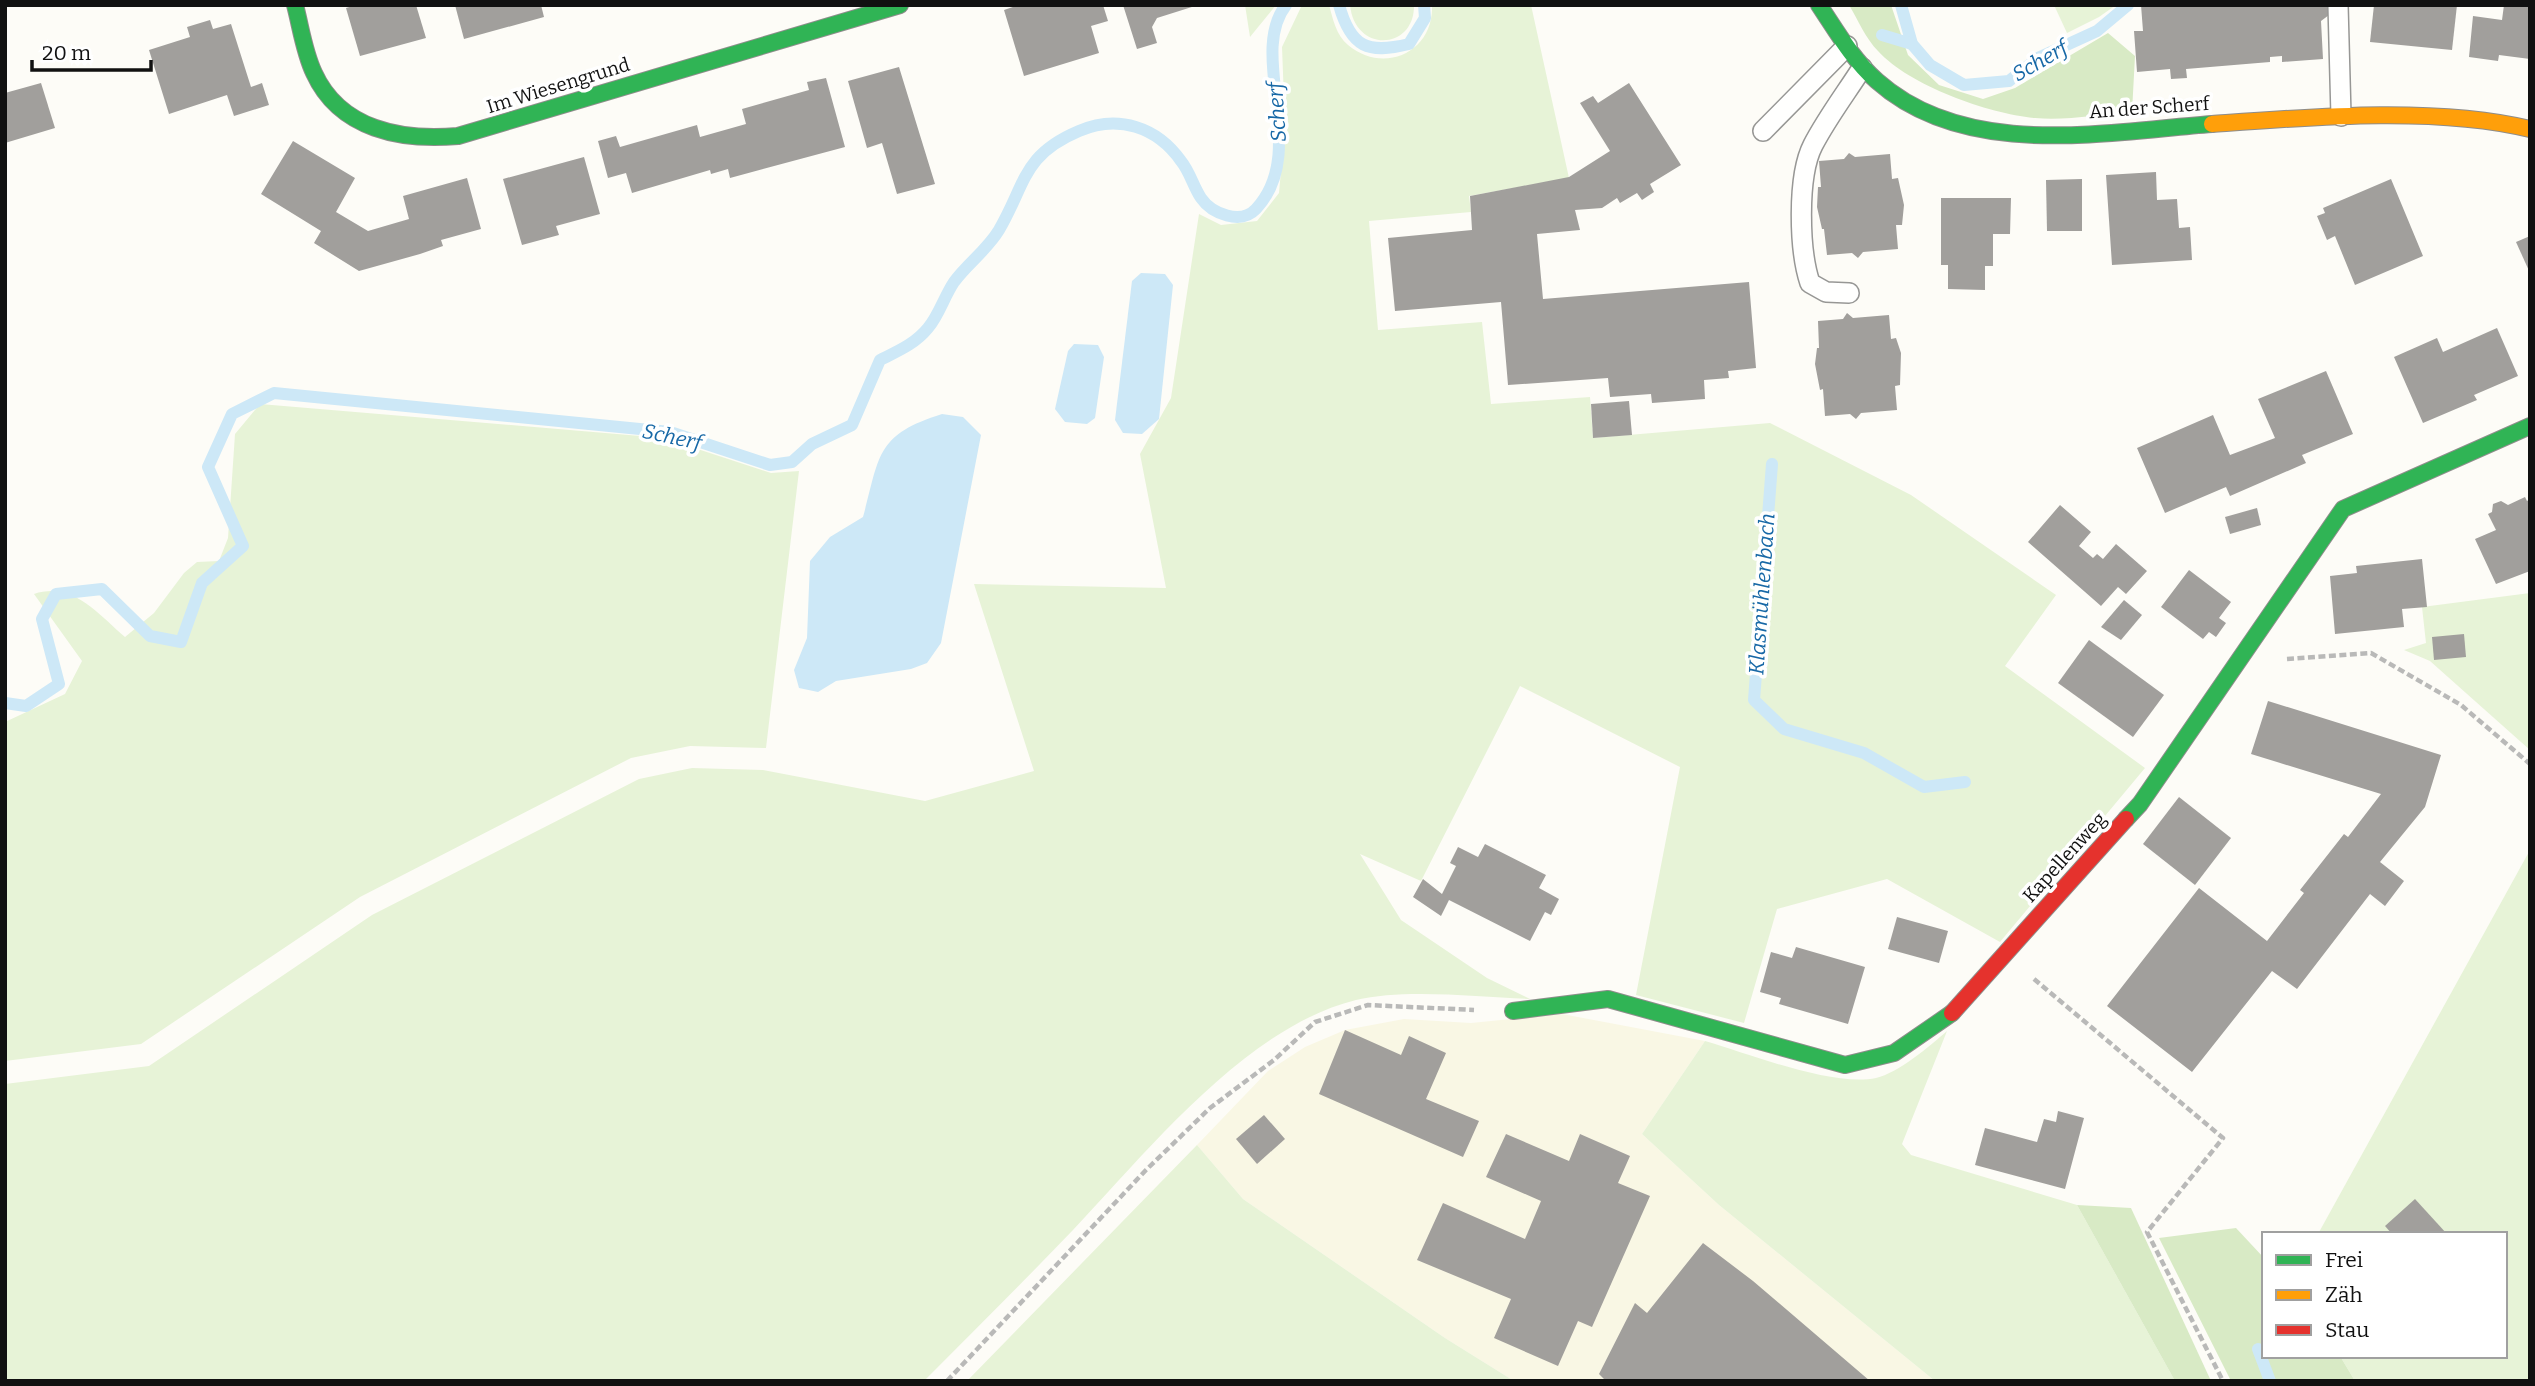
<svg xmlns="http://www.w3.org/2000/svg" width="2535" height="1386" viewBox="0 0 2535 1386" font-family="Bitter,serif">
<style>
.farmland{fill:#f9f7e4}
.green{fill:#e7f3d7}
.forest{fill:#d8eac5}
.water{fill:#cde8f7}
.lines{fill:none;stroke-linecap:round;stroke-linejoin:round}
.stream{stroke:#cde8f7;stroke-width:12}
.building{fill:#a19f9c}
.lane-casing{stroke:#979795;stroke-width:22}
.fast-casing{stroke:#8e8d8b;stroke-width:18}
.slow-casing{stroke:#8e8d8b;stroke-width:18}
.jam-casing{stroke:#8e8d8b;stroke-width:18}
.path{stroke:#b9b9b8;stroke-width:4.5;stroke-dasharray:7 3.5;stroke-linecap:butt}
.lane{stroke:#fffffe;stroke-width:19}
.fast{stroke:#30b455;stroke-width:16}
.slow{stroke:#ff9f0a;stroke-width:16}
.jam{stroke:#e5322d;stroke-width:16}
.labels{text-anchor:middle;stroke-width:7;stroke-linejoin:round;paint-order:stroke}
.street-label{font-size:19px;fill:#111;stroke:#fff}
.water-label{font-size:21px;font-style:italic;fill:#1768a6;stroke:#fff}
</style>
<rect width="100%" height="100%" fill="#fdfcf7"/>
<!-- farmland -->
<path class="farmland" d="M1562,1014L1705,1041L1642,1134L1719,1205L1935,1381H1514L1445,1338L1243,1199L1197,1145L1268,1071L1305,1047L1345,1030L1404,1019L1471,1023Z"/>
<!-- green -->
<g class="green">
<path d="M1245,5H1276L1250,37Z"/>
<path d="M1302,5H1329C1333,19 1336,35 1348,45C1384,75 1434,52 1432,5H1531L1569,178L1469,196L1471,212L1369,221L1378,330L1482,322L1491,404L1590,397L1593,438L1770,423L1911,495L2056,595L2005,666L2145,768L2000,942L1887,879L1777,909L1744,1023L1636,995L1680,767L1520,686L1421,881L1360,854L1401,920L1487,978L1530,999C1480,997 1404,988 1356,1000C1246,1027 1148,1151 1073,1230C1024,1281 974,1331 924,1381H5V1084L149,1066L372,915L639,779L692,768L763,770L925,801L1034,771L974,584L1166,588L1140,454L1171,398L1199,214L1221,225L1257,221L1279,193L1285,126L1282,47Z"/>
<path d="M1350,5H1414C1415,50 1355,54 1350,5Z"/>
<path d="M2054,5H2116L2099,17L2067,33Z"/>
<path d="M260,404L664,438L771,473L799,471L766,748L690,746L631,758L360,897L141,1044L5,1061V722L65,694L82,661L34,594C73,581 98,614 125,637L154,613L184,573L197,562L219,561L228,538L235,434Z"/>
<path d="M2530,593V750L2430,661L2404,650L2426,643L2422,607Z"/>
<path d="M2530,850V1381H2355L2340,1356H2505V1234H2318Z"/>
<path d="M1947,1031L1902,1144L1911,1155L2077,1205L2175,1381H1935L1719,1205L1642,1134L1705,1041C1750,1054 1832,1087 1876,1078C1898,1073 1930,1046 1947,1031Z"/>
<path d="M1197,1145L1243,1199L1445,1338L1514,1381H967Z"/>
</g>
<!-- forest -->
<g class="forest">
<path d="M1849,5H1891L1908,55L1939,85L1983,99L2015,88L2108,33L2135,56L2132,112C2101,114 2066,121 2035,118C1989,114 1910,86 1878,51C1866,39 1858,20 1849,5Z"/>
<path d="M2077,1205L2131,1208L2211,1381H2175Z"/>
<path d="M2236,1228L2264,1258V1356H2340L2355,1381H2231L2159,1238Z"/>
</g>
<!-- water -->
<g class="water">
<path d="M1141,273L1165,274L1173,285L1159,419L1142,434L1123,433L1115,420L1132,281Z"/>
<path d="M1074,344L1098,345L1104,357L1095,418L1087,424L1065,422L1055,409L1068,351Z"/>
<path d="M942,414L963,417L981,435L941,643L927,663L911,669L836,681L818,692L799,688L794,670L807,638L810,561L830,537L863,517C880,456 875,435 942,414Z"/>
</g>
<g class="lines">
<!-- stream -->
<g class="stream">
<path d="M1339,5C1351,48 1368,54 1409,44L1425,18L1424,5"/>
<path d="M1901,5L1912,44L1930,65L1964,85L2009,81L2038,58L2097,31L2128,5"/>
<path d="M1882,35L1912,44"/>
<path d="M1772,464L1754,700L1784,729L1864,753L1924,787L1965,782"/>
<path d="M5,703L26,706L59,684L42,619L56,594L102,589L150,636L181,642L202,583L243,546L208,467L232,414L274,393L670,432L770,465L792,462L812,444L852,425L880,360C898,351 915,344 928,328C939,315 944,297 954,282C967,264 987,250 999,230C1026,184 1022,155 1079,131C1118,114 1157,127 1181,161C1190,172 1193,186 1201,198C1212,214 1241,225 1256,209C1310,151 1247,55 1286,5"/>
<path d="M2258,1349L2270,1381"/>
</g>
</g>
<!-- building -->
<g class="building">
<path d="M356,5H416L426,38L360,56L346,8Z"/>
<path d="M455,5H541L544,17L464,39Z"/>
<path d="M1019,5H1103L1108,21L1091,26L1099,53L1024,76L1004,10Z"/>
<path d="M1123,5H1194L1195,6L1157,18L1152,27L1157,43L1137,49Z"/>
<path d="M2141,5H2328L2329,15L2321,21L2323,59L2282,62V56L2270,57V62L2186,69L2187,78L2171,79L2170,69L2137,72L2134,31H2143Z"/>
<path d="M2374,5H2457L2452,50L2370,42Z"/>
<path d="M2504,5H2530V59L2499,55L2498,61L2469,57L2473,16L2502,20Z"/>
<path d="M210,20L213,29L231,24L251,87L262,83L269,105L234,116L227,95L169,114L149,50L190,37L187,27Z"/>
<path d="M899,67L935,184L897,194L882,143L867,148L848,81Z"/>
<path d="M826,78L845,147L730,178L728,169L711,174L710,170L632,193L626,173L608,178L598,141L616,136L620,147L697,125L700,137L746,124L742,109L809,90L807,82Z"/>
<path d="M41,83L55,128L5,143V93Z"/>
<path d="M1629,83L1681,165L1650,184L1654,192L1642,200L1637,193L1620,203L1617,198L1602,208L1575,210L1580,230L1537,234L1543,299L1749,282L1756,368L1728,371L1729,378L1704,380L1705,399L1652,403L1651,394L1610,397L1608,378L1508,385L1501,302L1395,311L1388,238L1472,230L1470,196L1569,177L1610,151L1580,103L1593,96L1598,103Z"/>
<path d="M293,141L355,178L336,212L368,231L409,219L403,196L467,178L481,229L441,240L443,246L420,254L359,271L314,243L321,231L261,194Z"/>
<path d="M1849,153L1855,157L1890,154L1892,179L1898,178L1904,205L1902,225H1896L1898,249L1863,252L1858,258L1852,253L1827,255L1824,229H1822L1817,207L1818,187H1821L1819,161L1844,159Z"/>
<path d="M584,157L600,214L556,226L559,235L522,245L503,179Z"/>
<path d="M2156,172L2157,200L2177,199L2179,228L2190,227L2192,260L2112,265L2106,175Z"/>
<path d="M2082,179V231H2047L2046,180Z"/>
<path d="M2391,179L2423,256L2355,285L2335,236L2327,240L2317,216L2325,213L2323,208Z"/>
<path d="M1941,198H2011L2010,234H1993V266H1985V290L1948,289V265H1941Z"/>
<path d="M2530,236V273L2516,242Z"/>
<path d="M1847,313L1853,318L1889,315L1891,339L1896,338L1901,353L1900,385L1895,386L1897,410L1861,413L1856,419L1850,414L1825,416L1823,389L1820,390L1815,364L1817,348H1819L1818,321L1843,319Z"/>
<path d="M2497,328L2518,376L2474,395L2477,400L2423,423L2394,357L2437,338L2443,352Z"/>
<path d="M2326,371L2353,434L2302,455L2306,463L2230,496L2226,487L2165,513L2137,448L2213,415L2230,455L2275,438L2258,399Z"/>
<path d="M1629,401L1632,435L1593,438L1591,404Z"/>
<path d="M2525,497L2527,501L2530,499V571L2496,584L2475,539L2496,530L2488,514L2492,512L2493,504L2501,501L2508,505Z"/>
<path d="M2060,505L2091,532L2079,546L2093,558L2097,554L2103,559L2116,544L2147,571L2126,594L2118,587L2101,606L2028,542Z"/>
<path d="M2257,508L2261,525L2230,534L2225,517Z"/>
<path d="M2422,559L2427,607L2402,609L2404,627L2335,634L2330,576L2357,573L2356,566Z"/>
<path d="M2189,570L2231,602L2219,618L2226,623L2216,637L2209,632L2203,639L2161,607Z"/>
<path d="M2124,600L2142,615L2121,640L2101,627Z"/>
<path d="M2464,634L2466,657L2434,660L2432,637Z"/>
<path d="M2089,640L2164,695L2133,737L2058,683Z"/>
<path d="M2268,701L2441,755L2425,807L2380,862L2404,881L2385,906L2370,894L2297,989L2272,971L2192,1072L2107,1006L2199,888L2267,941L2304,893L2300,890L2344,834L2348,837L2381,794L2251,754Z"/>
<path d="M2179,797L2231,838L2195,885L2143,844Z"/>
<path d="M1485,844L1546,875L1539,888L1559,899L1551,915L1545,912L1530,941L1449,900L1441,916L1413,897L1423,879L1442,894L1456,866L1450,863L1458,847L1478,857Z"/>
<path d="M1897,917L1948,931L1939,963L1888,949Z"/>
<path d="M1796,947L1865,967L1848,1024L1779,1004L1781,998L1760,992L1771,952L1792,958Z"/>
<path d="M1345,1030L1401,1055L1409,1036L1446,1053L1426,1099L1479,1121L1463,1157L1319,1094Z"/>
<path d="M2058,1111L2084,1118L2065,1189L1975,1165L1985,1128L2037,1142L2044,1119L2056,1122Z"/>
<path d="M1264,1115L1285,1139L1257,1164L1236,1139Z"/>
<path d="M1506,1134L1569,1161L1580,1134L1630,1156L1618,1183L1650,1196L1592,1327L1578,1321L1558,1366L1494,1338L1511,1299L1417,1260L1443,1203L1525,1239L1541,1201L1486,1177Z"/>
<path d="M2415,1199L2447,1234H2392L2385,1226Z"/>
<path d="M1703,1243L1753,1281L1870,1381H1606L1599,1374L1635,1303L1647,1313Z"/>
</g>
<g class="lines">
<defs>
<g id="lane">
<path d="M2338,5L2341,116"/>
<path d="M1763,131L1847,46"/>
<path d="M1849,293L1826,292L1810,283C1799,250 1797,176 1813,145C1827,118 1846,93 1862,68"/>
</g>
<g id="fast">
<path d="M295,5C301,28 304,52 314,73C340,130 402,141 458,136L900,5"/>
<path d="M1819,5C1837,32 1853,60 1877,81C1966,160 2105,132 2212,124"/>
<path d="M2126,819L2140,804L2343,509L2530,426"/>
<path d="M1513,1011L1608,999L1845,1065L1894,1053L1952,1013"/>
</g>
<path id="slow" d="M2212,124C2308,117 2437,106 2530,129"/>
<path id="jam" d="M1952,1013L2126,819"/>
</defs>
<!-- lane casing -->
<use href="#lane" class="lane-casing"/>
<!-- fast casing -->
<use href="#fast" class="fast-casing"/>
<!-- slow casing -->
<use href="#slow" class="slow-casing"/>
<!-- jam casing -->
<use href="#jam" class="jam-casing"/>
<!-- path -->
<g class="path">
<path d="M2287,659L2371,653L2461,705L2530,764"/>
<path d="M2034,979L2223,1138L2147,1232L2223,1381"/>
<path d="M947,1381L1146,1170L1210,1108L1274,1060L1315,1022L1368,1005L1474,1010"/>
</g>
<!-- lane -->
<use href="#lane" class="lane"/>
<!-- fast -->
<use href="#fast" class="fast"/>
<!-- slow -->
<use href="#slow" class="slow"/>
<!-- jam -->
<use href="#jam" class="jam"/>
</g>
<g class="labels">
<!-- street labels -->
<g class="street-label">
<text transform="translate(558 85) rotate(-17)" y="7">Im Wiesengrund</text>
<text transform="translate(2149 107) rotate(-4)" y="7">An der Scherf</text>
<text transform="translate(2064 857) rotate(-48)" y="7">Kapellenweg</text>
</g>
<!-- water labels -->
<g class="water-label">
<text transform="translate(2040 61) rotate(-30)" y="7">Scherf</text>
<text transform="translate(1277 112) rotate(-94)" y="7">Scherf</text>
<text transform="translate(672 437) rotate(12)" y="7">Scherf</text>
<text transform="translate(1762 594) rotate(-86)" y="7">Klasmühlenbach</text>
</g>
</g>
<!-- border -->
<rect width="2535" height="1386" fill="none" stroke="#111111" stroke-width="14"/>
<!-- legend -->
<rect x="2262" y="1232" width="245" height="126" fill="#ffffff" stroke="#a0a0a0" stroke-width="2"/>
<rect x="2276" y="1255" width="35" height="10" fill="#30b455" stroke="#a0a0a0" stroke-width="2"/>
<text x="2325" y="1267" font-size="21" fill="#111111">Frei</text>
<rect x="2276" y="1290" width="35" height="10" fill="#ff9f0a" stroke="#a0a0a0" stroke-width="2"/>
<text x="2325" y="1302" font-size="21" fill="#111111">Zäh</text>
<rect x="2276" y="1325" width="35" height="10" fill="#e5322d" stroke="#a0a0a0" stroke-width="2"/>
<text x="2325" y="1337" font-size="21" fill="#111111">Stau</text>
<!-- scale -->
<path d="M32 60v10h119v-10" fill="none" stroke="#111111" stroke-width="3.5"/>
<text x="42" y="60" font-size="21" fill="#111111" stroke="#ffffff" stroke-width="5" paint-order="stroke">20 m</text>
</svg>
